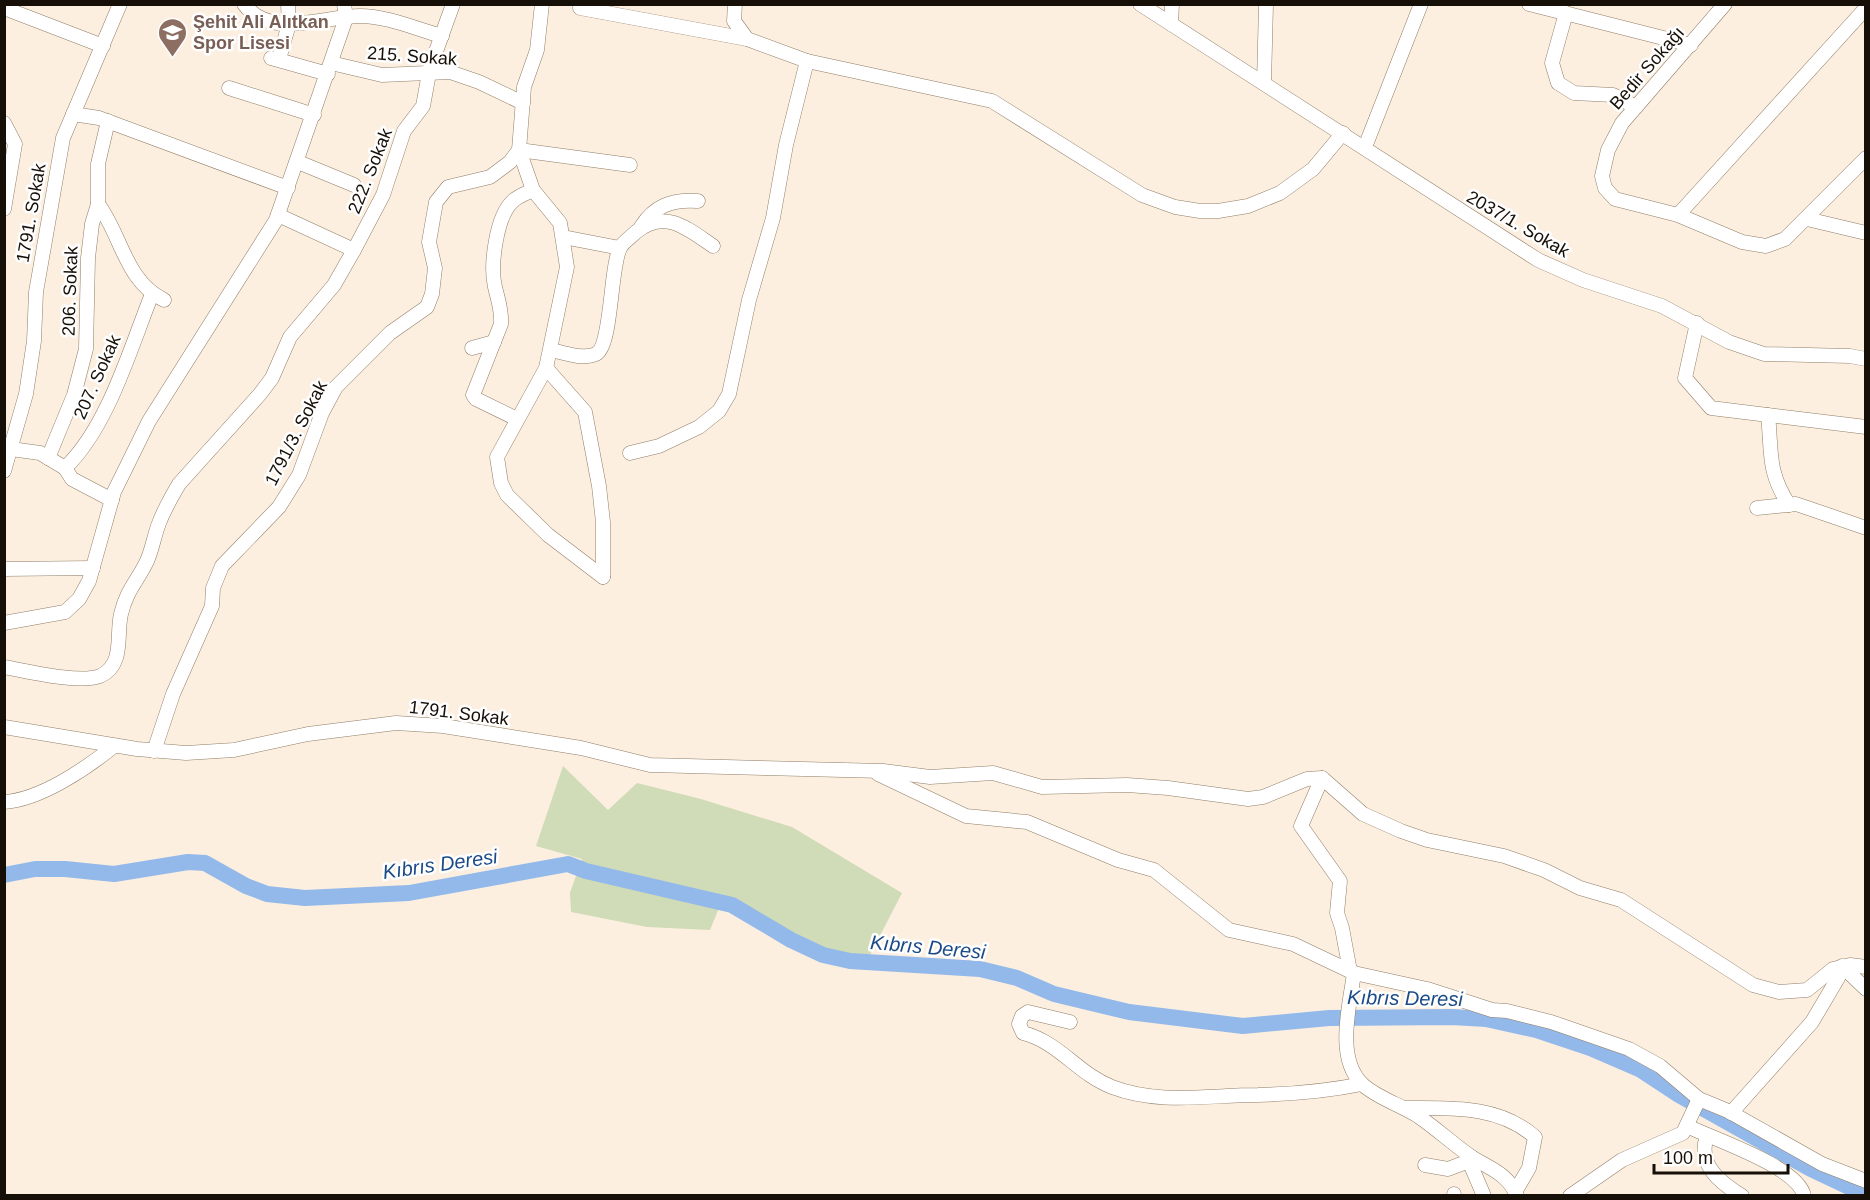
<svg xmlns="http://www.w3.org/2000/svg" width="1870" height="1200" viewBox="0 0 1870 1200" font-family="Arial,sans-serif">
<style>
.green{fill:#d0dbb7}
.lines{fill:none;stroke-linecap:round;stroke-linejoin:round}
.river{stroke:#93b9ea;stroke-width:16}
.minor-casing{stroke:#917e67;stroke-width:15}
.minor{stroke:#fff;stroke-width:14}
.labels{text-anchor:middle;stroke-width:5;stroke-linejoin:round;paint-order:stroke}
.education-label{font-size:18px;font-weight:bold;fill:#785e54;stroke:#fefefe;text-anchor:start}
.street-label{font-size:18px;fill:#160f07;stroke:#fefefe}
.water-label{font-size:20px;font-style:italic;fill:#1b4b86;stroke:#fefefe}
</style>
<rect width="100%" height="100%" fill="#fcefe0"/>
<!-- green -->
<path class="green" d="M563,766L608,810L637,783L701,799L792,827L902,893L870,955L838,956L723,898L710,930L647,927L571,912L570,893L582,859L536,846Z"/>
<g class="lines">
<!-- river -->
<path class="river" d="M4,875L35,869H65L114,874L188,862L205,863L246,886L267,894L305,898L409,893L568,864L586,871L732,905L791,940L823,955L850,961L980,969L1017,978L1054,994L1129,1012L1243,1026L1329,1018L1452,1017L1486,1019L1536,1030L1590,1048L1641,1070L1679,1095L1811,1169L1866,1195"/>
<defs>
<g id="minor">
<path d="M244,4C270,40 325,16 360,16C387,16 416,29 442,36"/>
<path d="M542,4L537,50L524,87L519,150L533,190L560,223L567,267L546,368L497,457L501,483L507,495L548,535L603,577"/>
<path d="M581,4L580,8L747,39"/>
<path d="M735,4L734,21L747,39L807,61L992,101L1142,195L1175,207L1200,211H1218L1248,206L1280,193L1313,169L1343,133"/>
<path d="M1140,4L1538,260L1583,280L1662,306L1729,342L1764,354L1850,356L1866,359"/>
<path d="M1529,4L1691,45"/>
<path d="M1725,4L1622,123L1608,150L1602,176L1605,188L1615,199L1678,215L1742,242L1766,246L1785,239L1866,158"/>
<path d="M4,8L103,46"/>
<path d="M1566,13L1552,63L1558,83L1574,93L1613,95L1636,107"/>
<path d="M1171,24L1172,4"/>
<path d="M271,58L328,74"/>
<path d="M279,59L289,24L288,4"/>
<path d="M331,63L382,75L450,72L479,82L523,103"/>
<path d="M1264,83L1266,4"/>
<path d="M229,88L314,115"/>
<path d="M73,114L99,118L288,188"/>
<path d="M4,123L15,144L4,209"/>
<path d="M1365,147L1421,4"/>
<path d="M519,150L630,165"/>
<path d="M298,162L354,185"/>
<path d="M98,204C122,236 125,281 164,300"/>
<path d="M278,215L354,250"/>
<path d="M1678,215L1866,8"/>
<path d="M1807,219L1866,233"/>
<path d="M641,227C654,206 672,199 698,201"/>
<path d="M563,237L620,248"/>
<path d="M1697,323L1685,378L1711,408L1866,427"/>
<path d="M472,348L494,342"/>
<path d="M551,350C564,353 583,360 596,354C612,346 610,268 620,248C623,242 631,237 636,232C665,208 688,229 713,246"/>
<path d="M546,368L585,412L599,486L603,522V577"/>
<path d="M1768,415C1772,453 1767,471 1789,505"/>
<path d="M517,419L476,399L473,395L501,324C502,310 498,300 495,287C490,266 496,216 513,201C518,196 527,193 533,190"/>
<path d="M11,449L40,453L65,468L72,479L112,500"/>
<path d="M630,453L659,446L699,427L719,411L729,394L749,300L773,218L786,145L807,61"/>
<path d="M48,458L74,395L86,349L88,258L92,224L98,204V164L108,121"/>
<path d="M65,468C108,427 130,349 152,294"/>
<path d="M4,471L26,394L34,341L36,292L63,138L120,4"/>
<path d="M1757,508L1796,504L1866,528"/>
<path d="M4,569L93,568"/>
<path d="M4,623L65,612L79,599L89,581L114,492L149,421L276,220L346,18L344,4"/>
<path d="M4,667C27,671 79,684 100,676C125,665 116,634 121,614C127,589 137,582 147,561C152,550 154,537 158,526C163,511 171,498 179,484L260,394L272,378L290,337L334,285L354,250L383,195L404,131L423,106L430,68L453,4"/>
<path d="M4,727L137,749L186,753L234,750L308,734L396,723L443,726L581,748L650,765L883,771L930,777L993,773L1042,787L1127,785L1168,788L1248,799L1263,797L1307,779L1322,778L1363,814L1401,831L1427,840L1504,856L1544,870L1580,888L1621,900L1753,985L1779,992L1807,990L1833,969L1850,965L1866,967"/>
<path d="M154,751L173,694L212,606L213,588L222,566L279,507L299,475L322,413L336,387L390,333L427,307L432,294L435,268L429,242L436,202L448,187L490,177L510,162L519,150"/>
<path d="M878,774L966,816L1027,822L1118,860L1154,870L1229,930L1293,944L1354,973C1350,1005 1335,1057 1362,1084C1377,1098 1401,1105 1418,1116C1437,1129 1454,1145 1473,1158C1491,1169 1508,1174 1517,1196"/>
<path d="M1322,778L1301,826L1340,881L1337,913L1342,928L1350,971"/>
<path d="M4,802C40,800 87,768 114,746"/>
<path d="M1354,973L1427,989L1492,1010L1507,1011L1551,1022L1629,1049L1660,1066L1699,1099"/>
<path d="M1070,1022L1028,1012L1022,1016L1019,1024L1023,1033C1059,1042 1078,1074 1112,1087C1159,1105 1209,1095 1258,1095C1293,1094 1328,1091 1362,1084"/>
<path d="M1406,1108C1451,1108 1499,1105 1535,1137L1529,1168L1515,1192"/>
<path d="M1731,1113L1812,1022L1838,978L1842,966L1866,989"/>
<path d="M1687,1126C1713,1139 1799,1167 1804,1196"/>
<path d="M1707,1136C1697,1164 1719,1182 1742,1196"/>
<path d="M1473,1158L1469,1161L1484,1196"/>
<path d="M1425,1165L1448,1169L1469,1161"/>
<path d="M1454,1196V1194"/>
<path d="M1570,1196L1622,1160L1683,1133L1699,1099L1728,1111L1822,1164L1866,1181"/>
</g>
</defs>
<!-- minor casing -->
<use href="#minor" class="minor-casing"/>
<!-- minor -->
<use href="#minor" class="minor"/>
</g>
<!-- icons -->
<defs>
<symbol id="school-pin" viewBox="-11 -11 22 30"><path d="M0 17L-7.5 6A9.5 9.5 0 1 1 7.5 6Z" fill="#8d6e63" stroke="#fefefe"/><path d="M0-5L7-2L0 1L-7-2ZM-4 1L0 2.5L4 1V4Q0 6-4 4Z" fill="#fff"/></symbol>
</defs>
<g fill-rule="evenodd">
<use href="#school-pin" x="156" y="16" width="33" height="45"/>
</g>
<g class="labels">
<!-- education labels -->
<g class="education-label">
<text x="193" y="28">Şehit Ali Alıtkan<tspan x="193" dy="21">Spor Lisesi</tspan></text>
</g>
<!-- street labels -->
<g class="street-label">
<text transform="translate(412 56) rotate(4)" y="6">215. Sokak</text>
<text transform="translate(1647 68) rotate(-49)" y="6">Bedir Sokağı</text>
<text transform="translate(370 171) rotate(-68)" y="6">222. Sokak</text>
<text transform="translate(31 213) rotate(-80)" y="6">1791. Sokak</text>
<text transform="translate(1518 224) rotate(30)" y="6">2037/1. Sokak</text>
<text transform="translate(70 291) rotate(-88)" y="6">206. Sokak</text>
<text transform="translate(97 377) rotate(-66)" y="6">207. Sokak</text>
<text transform="translate(296 433) rotate(-63)" y="6">1791/3. Sokak</text>
<text transform="translate(459 713) rotate(7)" y="6">1791. Sokak</text>
</g>
<!-- water labels -->
<g class="water-label">
<text transform="translate(440 864) rotate(-8)" y="7">Kıbrıs Deresi</text>
<text transform="translate(928 947) rotate(5)" y="7">Kıbrıs Deresi</text>
<text transform="translate(1405 998) rotate(1)" y="7">Kıbrıs Deresi</text>
</g>
</g>
<!-- border -->
<rect width="1870" height="1200" fill="none" stroke="#160f07" stroke-width="12"/>
<!-- scale -->
<path d="M1654 1164v9h134v-9" fill="none" stroke="#160f07" stroke-width="3"/>
<text x="1663" y="1164" font-size="18" fill="#160f07" stroke="#fefefe" stroke-width="4.5" paint-order="stroke">100 m</text>
</svg>
